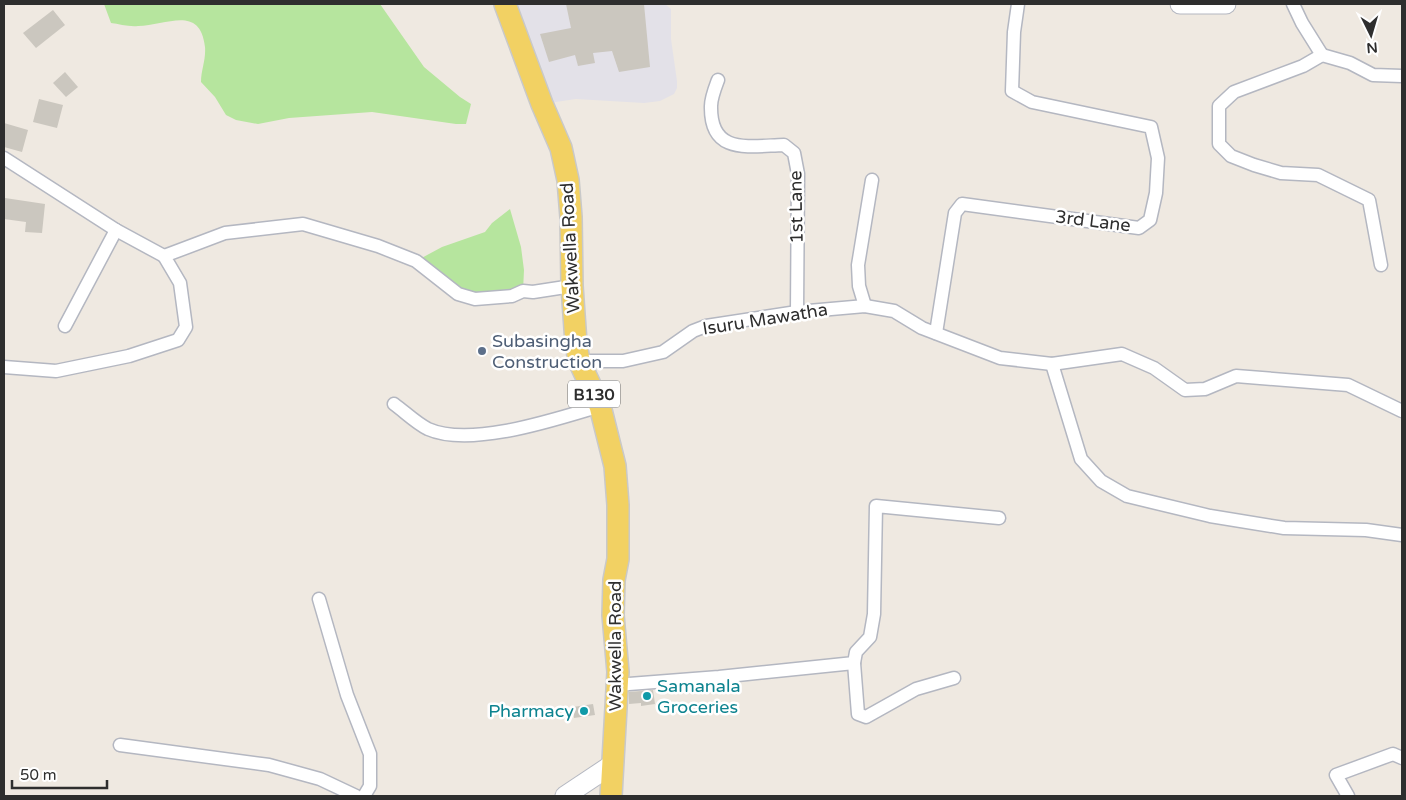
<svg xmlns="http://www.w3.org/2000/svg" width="1406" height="800" viewBox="0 0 1406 800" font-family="'Varela Round',sans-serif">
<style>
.industrial{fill:#e3e1e8}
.green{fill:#b6e59e}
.building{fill:#cbc7bf}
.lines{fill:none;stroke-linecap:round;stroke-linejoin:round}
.street-casing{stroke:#b4b7c1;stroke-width:15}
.secondary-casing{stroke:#b4b7c1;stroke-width:21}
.primary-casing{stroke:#c9c9c9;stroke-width:24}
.street{stroke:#fff;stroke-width:12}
.secondary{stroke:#fff;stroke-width:19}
.primary{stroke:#f2d163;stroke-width:21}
.service-dot{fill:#5c6f8a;stroke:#fff;stroke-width:2}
.culture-dot{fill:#0f9aa8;stroke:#fff;stroke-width:2}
.labels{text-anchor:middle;stroke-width:5;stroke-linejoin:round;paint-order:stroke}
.shield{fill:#fff;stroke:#6d6d6d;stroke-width:1}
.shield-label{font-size:16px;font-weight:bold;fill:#2e2e2e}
.street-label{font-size:18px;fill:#2e2e2e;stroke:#fff}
.service-label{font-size:18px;fill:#4e5e75;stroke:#fff;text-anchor:start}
.culture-label{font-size:18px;fill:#0d838f;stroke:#fff;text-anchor:start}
</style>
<rect width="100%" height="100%" fill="#efe9e1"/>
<!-- industrial -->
<path class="industrial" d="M505,4H665L671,9V39L677,81V88L674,94L660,101L644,103L576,99L542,104Z"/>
<!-- green -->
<g class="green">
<path d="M104,4H380L424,67L460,97L471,104L466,124H456L372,112L289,118L258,124L236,120L226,115L215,97L201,82C201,70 206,60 205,47C200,4 166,26 138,26C129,27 119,24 111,23Z"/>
<path d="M510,209L521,247L524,270L523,291L475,299L416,261L442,247L485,232L492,223Z"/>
</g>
<!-- building -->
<g class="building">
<path d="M566,4H644L650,67L619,72L612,51L593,53L595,63L578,66L575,55L549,62L540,34L571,28Z"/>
<path d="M53,10L65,25L36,48L23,33Z"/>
<path d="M65,72L78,87L66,97L53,83Z"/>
<path d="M39,99L63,105L57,128L33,122Z"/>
<path d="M4,123L28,130L22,152L4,147Z"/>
<path d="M5,198L45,204L42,233L25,232L26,222L4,219Z"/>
<path d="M653,690L655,704L641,706V703L629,704V692Z"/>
<path d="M593,704L595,715L574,718L573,707Z"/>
</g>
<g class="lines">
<defs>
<g id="street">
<path d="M1293,4L1302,23L1322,55L1303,66L1234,92L1219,106V144L1231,156L1254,165L1281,173L1318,175L1369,200L1381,265"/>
<path d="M1322,55L1350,63L1373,75L1402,76"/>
<path d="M718,80C715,88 711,98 711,106C710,155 748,146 784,145L794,153L798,174L797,312"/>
<path d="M4,158L116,230L164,256"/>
<path d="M865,306L859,286L858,265L872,180"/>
<path d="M65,326L116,230"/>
<path d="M936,333L955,213L962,204L1139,228L1150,220L1156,193L1158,158L1151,127L1032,102L1012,91L1014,32L1018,4"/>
<path d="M579,361H623L663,352L693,331L706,326L797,312L865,306L894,311L922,328L1000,358L1052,364L1122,354L1154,368L1185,390L1205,389L1236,376L1348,385L1402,411"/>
<path d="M1052,364L1081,459L1101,481L1127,496L1210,516L1284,528L1366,530L1402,535"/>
<path d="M4,367L56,371L129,356L178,340L186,327L180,283L164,256L225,233L303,224L378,246L416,261L458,294L475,299L512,296L523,291L533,292L572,286"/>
<path d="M394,404C405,412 416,423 428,429C471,448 556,419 600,406"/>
<path d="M319,599L347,695L370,754V786L364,796"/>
<path d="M854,663L858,714L866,717L916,689L954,678"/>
<path d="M616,685L719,677L854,663L856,652L870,637L874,614L876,506L999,518"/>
<path d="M120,745L269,765L320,779L356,796"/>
<path d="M1348,796L1336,775L1393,754L1402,758"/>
</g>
<g id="secondary">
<path d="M1180,4H1226"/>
<path d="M565,796L613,764"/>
</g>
<path id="primary" d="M505,4L542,104L561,148L568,180L571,217L572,286L576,343L579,361L600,406L615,466L618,505V559L614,580L613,615L618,672L611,796"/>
</defs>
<!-- street casing -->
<use href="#street" class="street-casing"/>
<!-- secondary casing -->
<use href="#secondary" class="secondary-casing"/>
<!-- primary casing -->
<use href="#primary" class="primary-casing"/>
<!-- street -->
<use href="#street" class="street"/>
<!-- secondary -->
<use href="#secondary" class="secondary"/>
<!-- primary -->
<use href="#primary" class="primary"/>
</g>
<!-- markers -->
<circle class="service-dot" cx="482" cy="351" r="5"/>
<g class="culture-dot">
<circle cx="647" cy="696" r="5"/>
<circle cx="584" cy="711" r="5"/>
</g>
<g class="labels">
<!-- shield labels -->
<rect class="shield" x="568" y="380.5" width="52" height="27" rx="4"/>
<g class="shield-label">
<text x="594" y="400">B130</text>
</g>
<!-- street labels -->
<g class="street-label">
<text transform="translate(796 207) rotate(-91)" y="6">1st Lane</text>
<text transform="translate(1093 221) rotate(7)" y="6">3rd Lane</text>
<text transform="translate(570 248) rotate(-93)" y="6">Wakwella Road</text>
<text transform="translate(765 319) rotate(-9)" y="6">Isuru Mawatha</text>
<text transform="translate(615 646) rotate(-90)" y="6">Wakwella Road</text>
</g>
<!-- service labels -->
<g class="service-label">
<text x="492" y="347">Subasingha<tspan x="492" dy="21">Construction</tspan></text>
</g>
<!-- culture labels -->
<g class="culture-label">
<text x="657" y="692">Samanala<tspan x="657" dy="21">Groceries</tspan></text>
<text x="574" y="717" text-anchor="end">Pharmacy</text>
</g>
</g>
<!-- border -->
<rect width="1406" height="800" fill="none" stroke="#2e2e2e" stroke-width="10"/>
<!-- north arrow -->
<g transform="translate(1371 35) rotate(175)" stroke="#ffffff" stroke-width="4" paint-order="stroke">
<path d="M0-4L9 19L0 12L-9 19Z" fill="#2e2e2e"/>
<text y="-8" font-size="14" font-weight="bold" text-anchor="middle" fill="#2e2e2e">N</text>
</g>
<!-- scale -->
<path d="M12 780v8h95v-8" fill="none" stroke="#2e2e2e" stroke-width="2.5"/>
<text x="20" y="780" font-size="15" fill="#2e2e2e" stroke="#ffffff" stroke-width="4" paint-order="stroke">50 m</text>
</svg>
